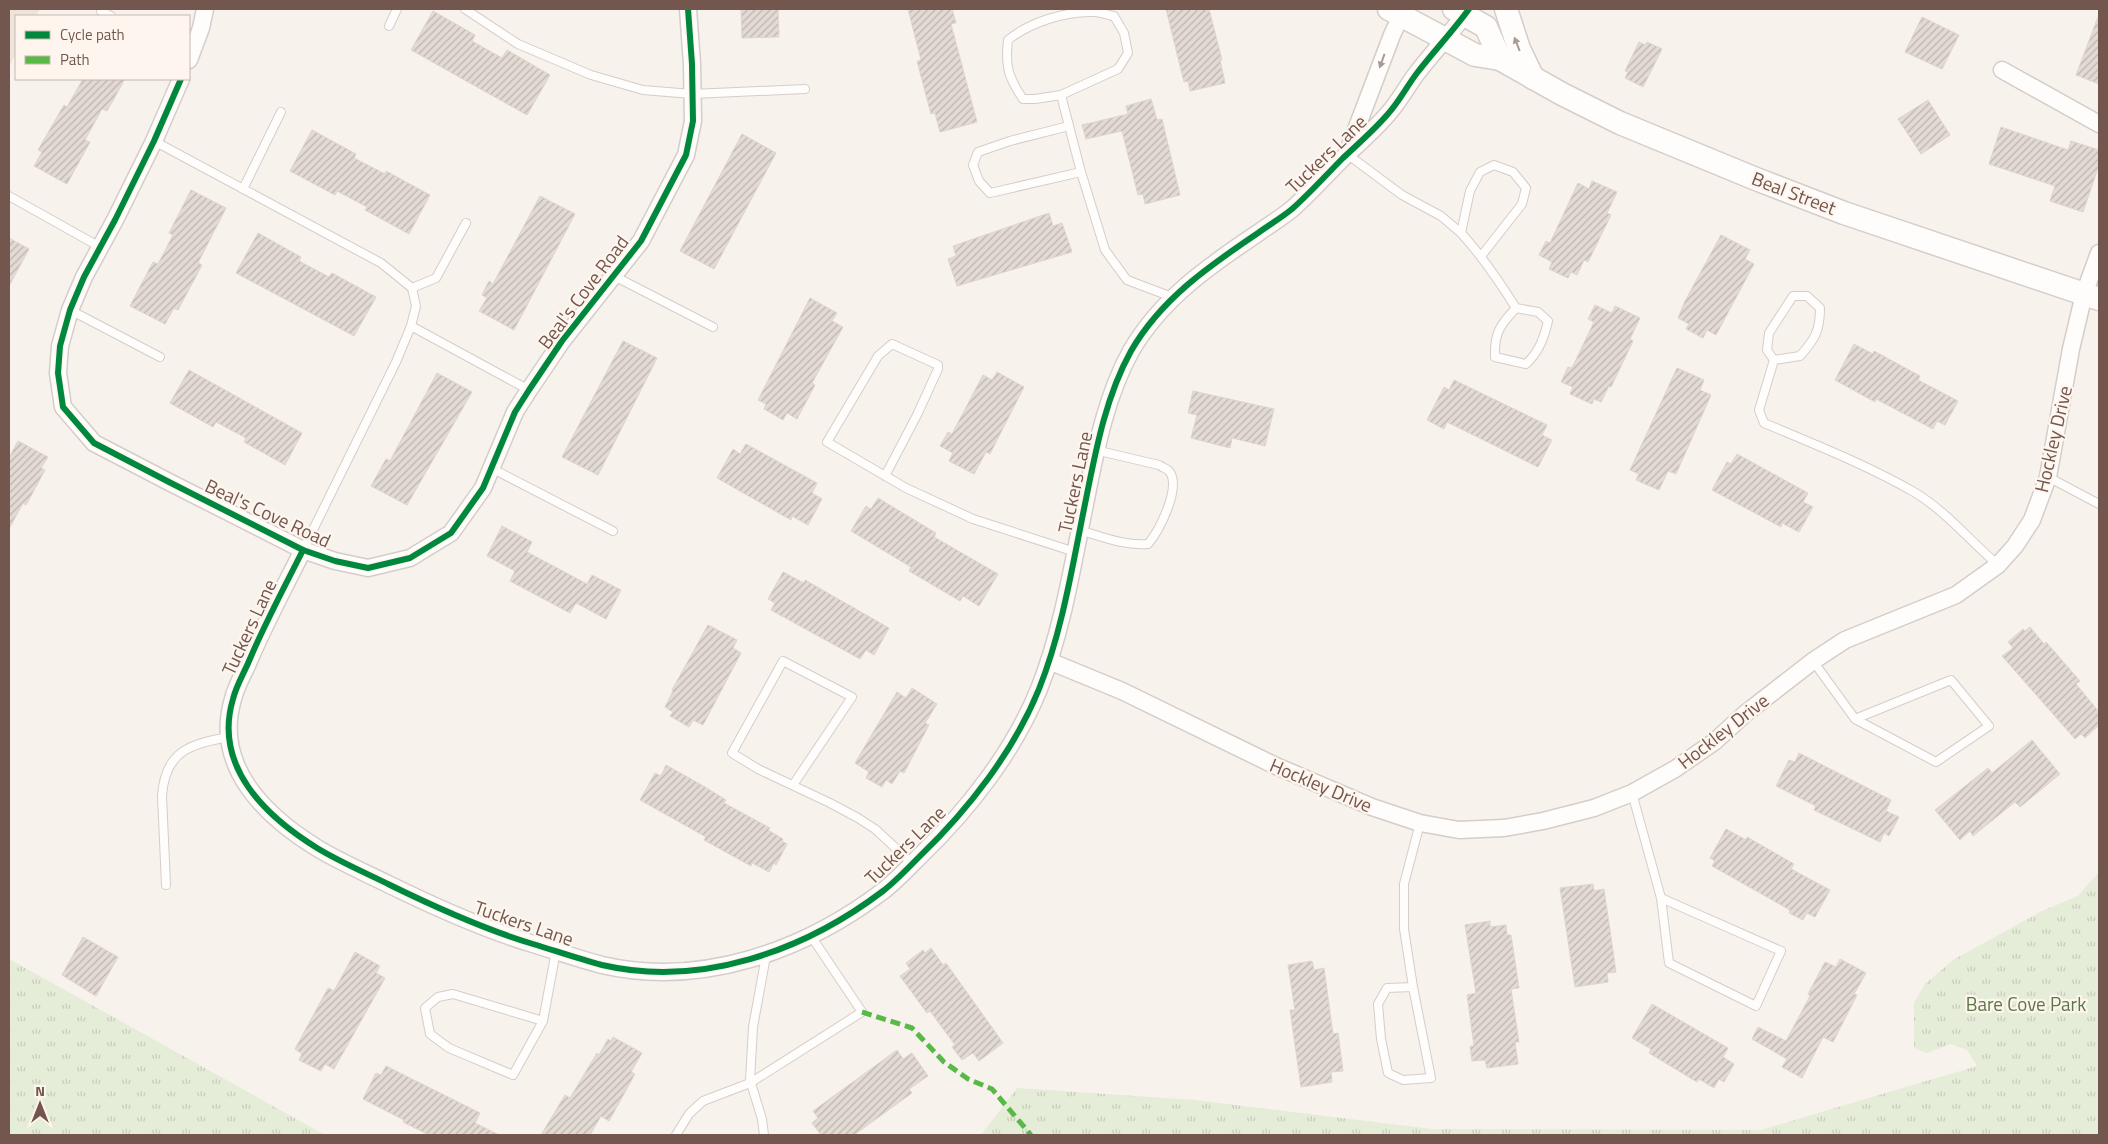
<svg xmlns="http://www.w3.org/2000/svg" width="2108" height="1144" viewBox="0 0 2108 1144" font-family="'Titillium Web',sans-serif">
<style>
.residential{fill:#efe4da}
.park{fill:url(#park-tufts)}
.building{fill:url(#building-hatch);stroke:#dfd4ce}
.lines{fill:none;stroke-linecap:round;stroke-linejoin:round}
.lane-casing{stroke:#d6cdc8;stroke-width:10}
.street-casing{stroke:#d6cdc8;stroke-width:19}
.secondary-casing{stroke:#d6cdc8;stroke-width:25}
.lane{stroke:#fefdfc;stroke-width:8}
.street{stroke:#fefdfc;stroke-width:16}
.secondary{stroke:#fefdfc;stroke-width:22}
.quiet{stroke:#58b947;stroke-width:5;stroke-dasharray:10 5;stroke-linecap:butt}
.cycleway-casing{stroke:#fef6ee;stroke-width:9}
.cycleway{stroke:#00873e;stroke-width:6}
.oneway{fill:#ab9994}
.labels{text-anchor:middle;stroke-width:4.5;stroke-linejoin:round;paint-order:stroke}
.street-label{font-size:19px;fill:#73574e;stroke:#fef6ee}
.park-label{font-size:19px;fill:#5a7846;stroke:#fef6ee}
</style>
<defs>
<pattern id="park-tufts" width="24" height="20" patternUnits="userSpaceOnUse" patternTransform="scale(1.25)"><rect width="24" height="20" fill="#e5ecd8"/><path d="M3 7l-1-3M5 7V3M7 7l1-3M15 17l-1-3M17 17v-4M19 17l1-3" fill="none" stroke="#c8ccbb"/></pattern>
<pattern id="building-hatch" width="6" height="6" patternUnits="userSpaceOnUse" patternTransform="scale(1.25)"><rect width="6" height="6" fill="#e3dad4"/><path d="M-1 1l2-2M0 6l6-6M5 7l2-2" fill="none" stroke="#bcb4ae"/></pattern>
</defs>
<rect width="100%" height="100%" fill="#f7f2ec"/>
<!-- residential -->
<path class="residential" d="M9,9H40L36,16H16V53L9,67Z"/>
<!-- park -->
<g class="park">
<path d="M2099,872V1135H981L1017,1088L1194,1100L1432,1129L1761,1130L1977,1066L1967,1050L1950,1044L1927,1053L1914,1048V1003L1925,984L1953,960L2042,911L2078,896Z"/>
<path d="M9,959L325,1135H9Z"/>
</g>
<!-- building -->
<g class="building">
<path d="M741,9H778L779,37L742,38Z"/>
<path d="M908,9H952L956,23L951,24L977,122L940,132L935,113L931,114L917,61L921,60Z"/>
<path d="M1166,9H1209L1222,60H1220L1225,83L1190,91L1188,81L1184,82Z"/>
<path d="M433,11L475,35L472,41L502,58L507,50L550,75L527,115L411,50Z"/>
<path d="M1922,17L1959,35L1942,69L1905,52Z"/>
<path d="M2098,17H2099V84L2076,75Z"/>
<path d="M1639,42L1645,45L1647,42L1662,49L1643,87L1625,78L1628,72L1625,71Z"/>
<path d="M83,79H125L107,111L102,109L85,140L90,142L67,184L34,166L42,152L38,150L64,105L67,107Z"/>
<path d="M1151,99L1157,120L1162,119L1180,195L1145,204L1143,194L1138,195L1122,131L1086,139L1082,125L1128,114L1126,106Z"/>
<path d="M1928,100L1950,135L1921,154L1898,119Z"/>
<path d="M2001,127L2068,150L2071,141L2099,150V165L2083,212L2050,201L2055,186L1989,164Z"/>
<path d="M312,130L356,154L354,158L385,174L386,171L430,195L409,234L365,210L367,207L337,191L335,195L290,171Z"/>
<path d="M742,134L776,153L714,269L680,251Z"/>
<path d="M1592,181L1617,192L1607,213L1611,215L1588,262L1584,260L1577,275L1571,272L1568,278L1549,269L1552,262L1539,255L1546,241L1550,243L1578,183L1589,189Z"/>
<path d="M191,190L226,208L198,263L202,265L178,310L174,308L165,324L130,306L153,262L158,264L173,235L169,233Z"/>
<path d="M540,196L575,214L514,330L479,311L487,298L482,295L489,281L493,284Z"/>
<path d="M1049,213L1053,226L1062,223L1072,252L957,286L948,259L956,256L953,246Z"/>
<path d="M258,233L301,257L299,261L329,277L332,273L376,297L354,336L236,273Z"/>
<path d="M1721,235L1750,250L1745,259L1754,264L1716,335L1707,330L1703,338L1686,329L1689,324L1678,318L1685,301Z"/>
<path d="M9,238L29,249L9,286Z"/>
<path d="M810,298L837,313L832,321L843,327L812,383L815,385L797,419L787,413L783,420L764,409L766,404L758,400Z"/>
<path d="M1595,305L1612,313L1615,306L1640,318L1630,339L1633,341L1611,387L1609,386L1601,402L1594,399L1592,404L1570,394L1573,387L1561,382L1568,367L1572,368L1594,322L1588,319Z"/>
<path d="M623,341L657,358L598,475L562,457Z"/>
<path d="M1854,344L1873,354L1874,351L1920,376L1918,380L1958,401L1945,425L1937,421L1933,429L1876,399L1875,402L1835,380Z"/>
<path d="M1677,368L1704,380L1700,390L1711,395L1676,474L1668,471L1659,490L1636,480L1639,474L1630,470Z"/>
<path d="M189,370L302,433L285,465L244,442L246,438L216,422L213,427L170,403Z"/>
<path d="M997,372L1024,387L990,454L986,452L974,474L949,461L953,453L940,446L948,432L952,434L983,375L992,380Z"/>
<path d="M437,373L472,392L407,505L371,486L386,459L390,461Z"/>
<path d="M1454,380L1547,425L1542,435L1552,440L1538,467L1447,422L1444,429L1427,420L1444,387L1449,390Z"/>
<path d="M1193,391L1274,409L1265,446L1232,438L1230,448L1191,438L1197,415L1188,413Z"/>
<path d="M18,441L48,457L41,468L45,470L26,505L23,503L9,529V458Z"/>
<path d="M746,444L817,483L812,493L822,499L808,525L792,516L791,520L717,478L733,449L740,454Z"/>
<path d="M1737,454L1808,493L1803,502L1813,507L1799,532L1782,523L1781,527L1712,490L1727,462L1731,464Z"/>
<path d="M878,498L936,533L934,537L998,574L979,606L963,596L960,601L909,571L911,567L851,531L866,506L871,509Z"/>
<path d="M502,526L532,542L527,552L587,584L592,575L621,590L606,619L576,603L570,613L510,581L515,571L487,556Z"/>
<path d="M783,572L804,583L805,580L889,628L874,655L866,650L860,659L771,610L775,603L768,599Z"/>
<path d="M708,625L737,640L733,648L741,653L703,725L693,720L689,727L670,716L673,712L665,707L673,691L672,690Z"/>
<path d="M2030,627L2044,644L2046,642L2080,681L2076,684L2099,712V725L2085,738L2081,734L2075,739L2002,656L2013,648L2008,642L2023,629L2025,631Z"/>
<path d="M912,688L937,704L925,723L929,725L904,773L900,771L892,784L886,780L882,787L866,778L869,772L855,763L897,692L906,698Z"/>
<path d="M2032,740L2060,774L2020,807L2015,802L1973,836L1970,831L1960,840L1935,810L1988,768L1992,773Z"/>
<path d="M1799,753L1891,800L1886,811L1899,817L1889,836L1884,833L1880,842L1814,810L1816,806L1776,786L1789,760L1795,762Z"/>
<path d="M666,765L705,787L726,800L724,803L770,828L768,830L783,839L782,841L787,844L776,865L774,863L769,872L752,863L751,866L704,840L706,837L640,800L655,773L661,776Z"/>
<path d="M1726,829L1746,840L1747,837L1794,864L1791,869L1830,890L1815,917L1807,913L1803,920L1789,913L1790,910L1712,866L1715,861L1710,858Z"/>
<path d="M1593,884L1594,891L1604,889L1616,972L1607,973L1608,982L1575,987L1560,888Z"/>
<path d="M1490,921V927L1506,925L1507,935H1511L1519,988L1511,989L1519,1042H1515L1518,1064L1487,1068L1485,1060L1472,1061L1470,1046H1474L1467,995L1476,993L1465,925Z"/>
<path d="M83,937L118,957L96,996L62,975Z"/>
<path d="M931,948L943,965L946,963L1003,1043L979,1061L973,1053L962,1060L952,1047L955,1045L930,1011L927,1013L900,976L910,969L906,963L923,950L925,953Z"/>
<path d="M355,952L380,966L376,973L385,978L334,1069L325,1064L321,1071L299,1060L302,1054L295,1049L328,988L334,991Z"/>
<path d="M1840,959L1866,973L1854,994L1857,995L1833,1042L1823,1037L1802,1078L1782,1067L1787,1059L1752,1039L1758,1027L1786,1041L1810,996L1808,994L1825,962L1836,967Z"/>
<path d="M1312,961L1314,970L1324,968L1333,1034L1338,1033L1343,1071L1331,1072L1332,1082L1301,1087L1290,1010H1295L1288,965Z"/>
<path d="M1652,1004L1728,1048L1723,1057L1734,1064L1724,1082L1719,1079L1714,1088L1699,1079L1697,1082L1649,1053L1651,1049L1632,1038Z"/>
<path d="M613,1037L642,1053L631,1072L635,1074L609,1121L601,1116L590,1135H541L565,1095L570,1098L597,1053L599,1055L608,1039L611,1041Z"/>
<path d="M897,1050L903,1059L912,1053L928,1076L909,1089L912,1093L854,1135H821L812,1123L818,1118L813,1111Z"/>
<path d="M386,1066L480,1113L475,1123L499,1135H429L403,1122L404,1120L363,1099L376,1073L381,1075Z"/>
</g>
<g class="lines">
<defs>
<g id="lane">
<path d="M465,9L518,44L591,75L643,90L692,94L805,89"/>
<path d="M101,11L111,16"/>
<path d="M389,26L397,9"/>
<path d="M1061,95L1035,99H1023C1008,77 1005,66 1008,40C1030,22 1066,11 1094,12C1100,12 1108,15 1114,16L1124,33L1128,53L1118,69L1061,95L1069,126"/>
<path d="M154,141L381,263L412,288L416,306L411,326L396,362L303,550"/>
<path d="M1347,154L1402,195L1441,216L1461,233"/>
<path d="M1081,172L1069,126L1010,141L978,152L973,165L979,181L990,193L1081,172L1105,250L1127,280L1172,297"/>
<path d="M243,189L281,112"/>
<path d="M9,196L100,247"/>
<path d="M1482,255L1522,204L1526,188L1513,172L1494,165L1480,172L1470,191L1461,233C1483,257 1499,281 1516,308L1538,312L1548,321C1544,338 1539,352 1526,364L1495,357C1494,333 1500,325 1516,308"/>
<path d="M614,276L713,327"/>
<path d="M412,288L436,278L466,223"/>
<path d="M70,310L160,357"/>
<path d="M411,326L529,390"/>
<path d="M1774,360L1767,350L1769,333L1793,296H1807L1820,308C1820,331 1815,339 1800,356L1774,360L1759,410L1764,423C1814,444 1867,465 1914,492C1946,511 1970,541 1998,565"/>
<path d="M491,468L613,531"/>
<path d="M885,476L917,415L938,369V365L892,344L878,356L827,442L906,488L973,519L1075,552"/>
<path d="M2048,477L2099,504"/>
<path d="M1079,530C1103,537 1124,546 1148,544C1159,531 1182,487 1169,471C1167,469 1162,467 1159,465L1095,450"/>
<path d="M1813,661L1855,719L1936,762L1989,726L1951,680L1855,719"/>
<path d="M793,785L852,697L783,661L732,753L758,769L830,803L858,818L875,829L913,864"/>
<path d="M1632,793L1661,898L1669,963L1756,1006L1781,951L1661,898"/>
<path d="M166,885L162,796C165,751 190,744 229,737"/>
<path d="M1413,987L1431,1078L1403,1080L1388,1073L1381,1039L1378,1004L1387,988L1413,987L1404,929V884L1420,823"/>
<path d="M543,1021L453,994L438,997L425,1008L430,1034L449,1048L513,1075L543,1021L556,951"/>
<path d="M676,1135L689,1114L703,1101L750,1083L862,1012L811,936"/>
<path d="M764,1135L762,1119L750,1080L753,1027L766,956"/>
</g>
<g id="street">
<path d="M189,60L201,28L205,9"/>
<path d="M2002,70L2099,124"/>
<path d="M181,79L154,141L115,220L84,277L70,310L60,346L58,373L63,407L94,443L169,482L303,550L335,561L368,568L410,558L451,533L483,488L515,412L529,390L562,341L641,241L686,155L693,121L692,64L688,9"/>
<path d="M1349,148L1392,35L1404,9"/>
<path d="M303,550C285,586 265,623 249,661C244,673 236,686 233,699C213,766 265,816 317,848C340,862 366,873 390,885C437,908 483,929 533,944C556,951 579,959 602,965C701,988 804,951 883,891C896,881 908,868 920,856C968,810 1014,751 1039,689C1063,629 1073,562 1086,499C1096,449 1106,396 1131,351C1161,299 1209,266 1258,233C1269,225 1281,218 1292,209C1310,193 1326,175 1343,158C1358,144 1374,130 1387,115C1399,102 1407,86 1417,73C1434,51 1453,31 1469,9"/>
<path d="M1049,661L1122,691L1276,766L1372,807L1420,823L1459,830L1504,828L1543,821L1594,808L1632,793L1675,769L1714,742L1746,713L1813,661L1845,640L1956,595L1998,565L2015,546L2032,520L2048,477L2071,349L2084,294L2099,253"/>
</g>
<g id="secondary">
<path d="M1389,9L1475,55L1500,59L1562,94L1620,123L1756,179L1844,213L2099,299"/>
<path d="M1454,9L1486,27L1500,59"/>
<path d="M1506,9L1519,49L1533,78"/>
</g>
</defs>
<!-- lane casing -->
<use href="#lane" class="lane-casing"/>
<!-- street casing -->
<use href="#street" class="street-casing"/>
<!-- secondary casing -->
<use href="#secondary" class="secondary-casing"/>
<!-- lane -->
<use href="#lane" class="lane"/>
<!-- street -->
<use href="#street" class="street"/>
<!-- secondary -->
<use href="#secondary" class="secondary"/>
<!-- quiet -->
<path class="quiet" d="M862,1012L912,1028L944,1062L968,1079L992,1089L1031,1135"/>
<defs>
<g id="cycleway">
<path d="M181,79L154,141L115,220L84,277L70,310L60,346L58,373L63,407L94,443L169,482L303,550L335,561L368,568L410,558L451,533L483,488L515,412L529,390L562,341L641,241L686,155L693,121L692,64L688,9"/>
<path d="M303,550C285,586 265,623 249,661C244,673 236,686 233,699C213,766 265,816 317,848C340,862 366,873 390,885C437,908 483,929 533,944C556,951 579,959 602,965C701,988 804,951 883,891C896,881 908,868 920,856C968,810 1014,751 1039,689C1063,629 1073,562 1086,499C1096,449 1106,396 1131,351C1161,299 1209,266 1258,233C1269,225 1281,218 1292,209C1310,193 1326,175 1343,158C1358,144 1374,130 1387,115C1399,102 1407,86 1417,73C1434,51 1453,31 1469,9"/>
</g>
</defs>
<!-- cycleway casing -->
<use href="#cycleway" class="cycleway-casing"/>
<!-- cycleway -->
<use href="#cycleway" class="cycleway"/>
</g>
<!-- one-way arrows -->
<defs><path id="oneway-solid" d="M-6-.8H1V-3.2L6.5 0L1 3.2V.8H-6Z" transform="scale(1.25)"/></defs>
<g class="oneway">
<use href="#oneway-solid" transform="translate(1517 44) rotate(-111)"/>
<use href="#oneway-solid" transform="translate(1382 61) rotate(110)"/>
</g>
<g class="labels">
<!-- street labels -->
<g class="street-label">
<text transform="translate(1326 154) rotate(-44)" y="7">Tuckers Lane</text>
<text transform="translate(1794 193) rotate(21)" y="7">Beal Street</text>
<text transform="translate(583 292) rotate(-53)" y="7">Beal's Cove Road</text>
<text transform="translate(2053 439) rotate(-77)" y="7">Hockley Drive</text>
<text transform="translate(1075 482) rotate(-78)" y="7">Tuckers Lane</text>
<text transform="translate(268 513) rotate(25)" y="7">Beal's Cove Road</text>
<text transform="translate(249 627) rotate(-65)" y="7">Tuckers Lane</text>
<text transform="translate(1723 731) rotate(-38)" y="7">Hockley Drive</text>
<text transform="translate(1321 785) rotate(23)" y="7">Hockley Drive</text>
<text transform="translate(905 845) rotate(-44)" y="7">Tuckers Lane</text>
<text transform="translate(524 923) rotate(19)" y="7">Tuckers Lane</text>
</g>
<!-- park labels -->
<g class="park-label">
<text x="2026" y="1011">Bare Cove Park</text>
</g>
</g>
<!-- border -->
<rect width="2108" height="1144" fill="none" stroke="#73574e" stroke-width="20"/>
<!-- legend -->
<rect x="15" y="15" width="175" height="65" fill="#fef6ee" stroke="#c6b6ae"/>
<rect x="25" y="31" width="25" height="8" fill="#00873e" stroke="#c6b6ae"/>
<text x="60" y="40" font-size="15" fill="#73574e">Cycle path</text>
<rect x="25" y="56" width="25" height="8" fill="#58b947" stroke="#c6b6ae"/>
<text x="60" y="65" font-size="15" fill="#73574e">Path</text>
<!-- north arrow -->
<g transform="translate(40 1104)" stroke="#fef6ee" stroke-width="4" paint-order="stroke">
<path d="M0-4L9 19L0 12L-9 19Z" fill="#73574e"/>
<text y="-8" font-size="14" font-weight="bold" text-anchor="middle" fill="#73574e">N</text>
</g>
</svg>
